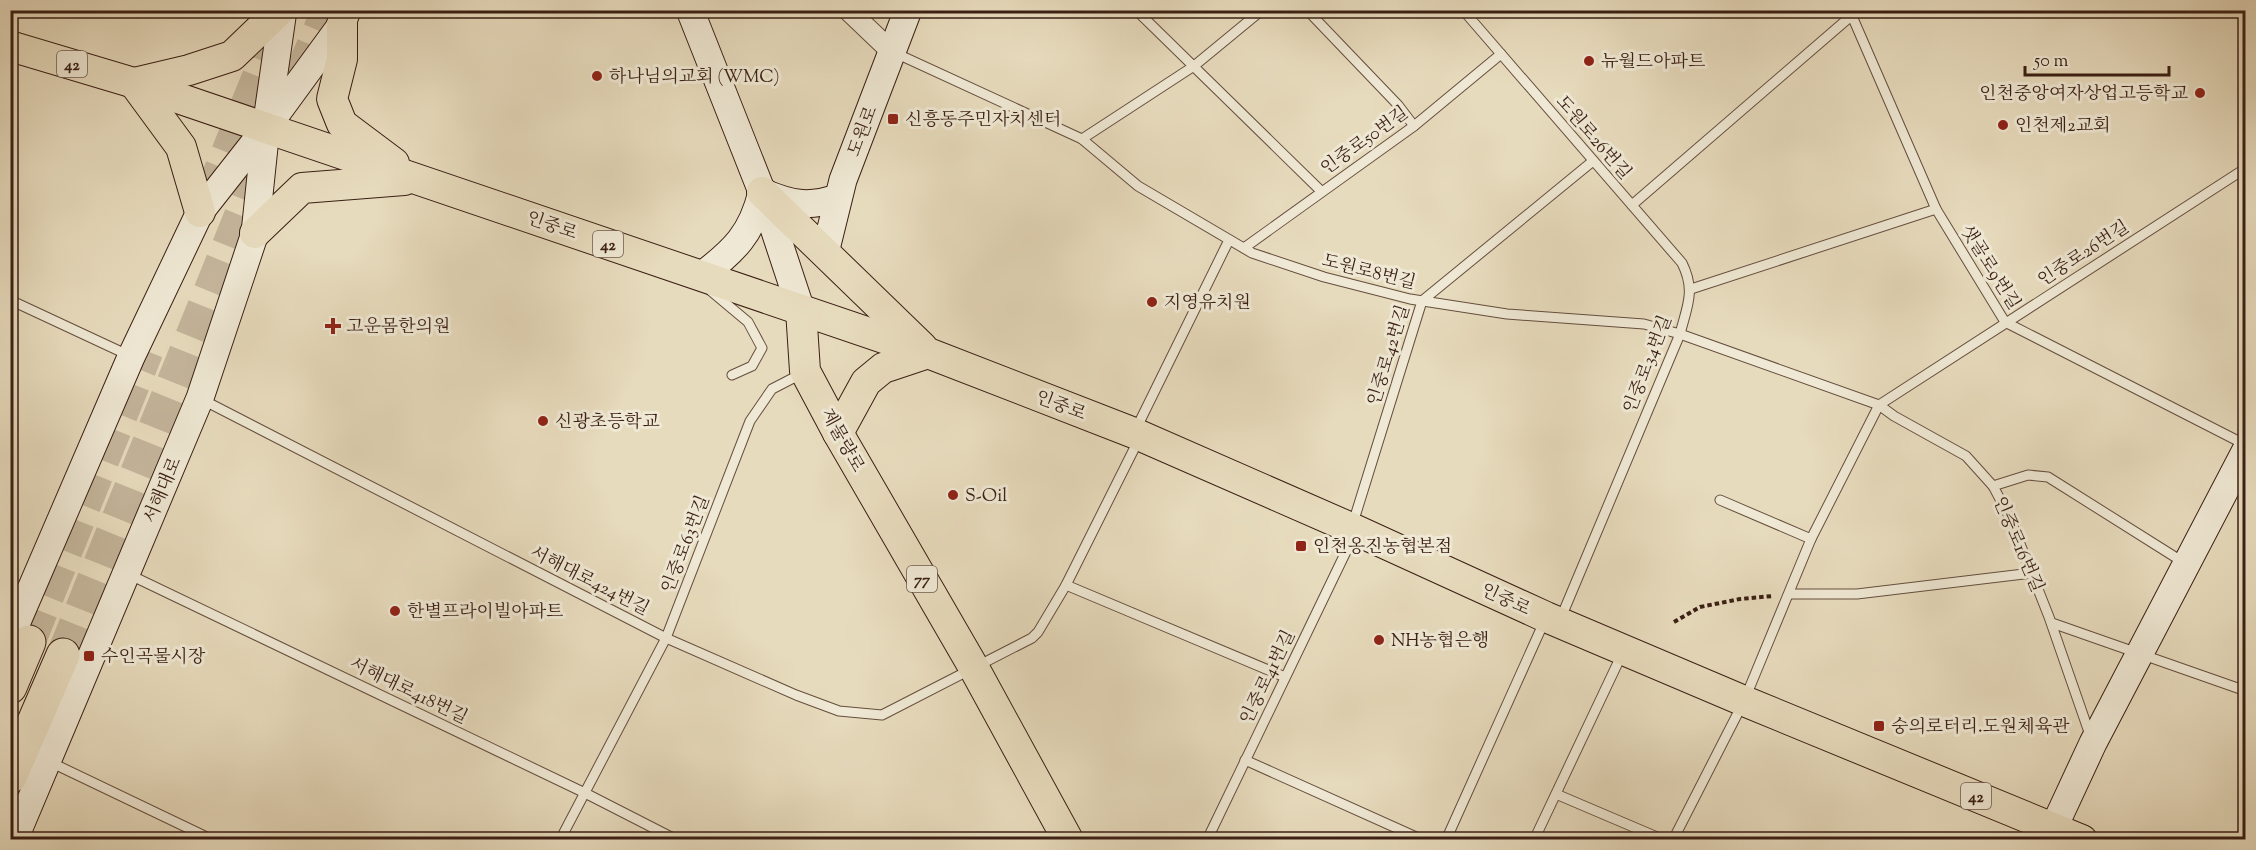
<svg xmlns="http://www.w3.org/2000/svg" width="2256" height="850" viewBox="0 0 2256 850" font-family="'Sorts Mill Goudy','Noto Serif KR',serif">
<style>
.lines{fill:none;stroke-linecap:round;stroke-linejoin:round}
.highway-tunnel{stroke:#c4b59b;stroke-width:33;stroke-dasharray:33 16;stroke-linecap:butt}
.lane-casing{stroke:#654e3e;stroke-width:11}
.street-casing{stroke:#654e3e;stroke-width:22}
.secondary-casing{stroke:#3a1f14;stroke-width:29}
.primary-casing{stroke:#3a1f14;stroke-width:32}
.highway-casing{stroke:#3a1f14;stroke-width:35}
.path{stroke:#3a1f14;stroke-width:4;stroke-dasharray:4.5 3;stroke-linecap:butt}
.lane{stroke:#efe8d4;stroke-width:9}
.street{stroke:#efe8d4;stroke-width:20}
.secondary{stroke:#efe8d4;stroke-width:27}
.primary{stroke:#e7dbbd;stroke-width:30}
.highway{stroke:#e7dbbd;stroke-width:33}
.poi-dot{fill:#8f2418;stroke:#efe8d4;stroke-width:2}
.labels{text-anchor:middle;stroke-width:6;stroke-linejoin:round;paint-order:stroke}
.shield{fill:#efe8d4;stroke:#705b4e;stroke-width:1.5}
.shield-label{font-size:16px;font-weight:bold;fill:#3a1f14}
.poi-label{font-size:18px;fill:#3a1f14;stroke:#efe8d4;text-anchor:start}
.street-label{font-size:18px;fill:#3a1f14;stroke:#efe8d4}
</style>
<rect width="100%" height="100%" fill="#e7dbbd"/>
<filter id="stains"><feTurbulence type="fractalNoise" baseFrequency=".00333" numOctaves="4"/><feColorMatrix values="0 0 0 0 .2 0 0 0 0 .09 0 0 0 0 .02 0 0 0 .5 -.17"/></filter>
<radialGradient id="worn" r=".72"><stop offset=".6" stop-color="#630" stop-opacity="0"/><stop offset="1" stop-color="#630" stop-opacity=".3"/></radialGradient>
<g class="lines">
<!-- highway-tunnel -->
<g class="highway-tunnel">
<path d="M300,76L328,10"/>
<path d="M209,198L278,29"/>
<path d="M29,642L147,351"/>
<path d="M63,655L261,165"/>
</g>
<defs>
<g id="lane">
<path d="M1136,10L1321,191"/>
<path d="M1307,10L1398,105L1414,126"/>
<path d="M1463,10L1682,263C1696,291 1687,306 1680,334L1560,620"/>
<path d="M1852,16L1936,209L2005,322L2246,445"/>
<path d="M893,52L1082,139L1138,186L1252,253L1324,277L1410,299L1507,314L1644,324L1680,334L1879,405L1894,416L1966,456L1993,486L2009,516L2049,617L2090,735"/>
<path d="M1082,139L1194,66L1262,10"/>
<path d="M1632,205L1858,10"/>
<path d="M1244,248L1414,126L1501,54"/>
<path d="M1691,289L1936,209"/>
<path d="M711,291L748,322L762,348L752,366L732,375"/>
<path d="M10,300L128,355"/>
<path d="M201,399L666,638L796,695L839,711L882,715L1032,638L1038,632L1066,585L1138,441"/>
<path d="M1135,431L1229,240"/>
<path d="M1993,486L2028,475L2048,477L2183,562"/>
<path d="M1720,500L1811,539"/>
<path d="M1353,523L1422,301L1593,161"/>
<path d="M128,574L585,793L677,840"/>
<path d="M1066,585L1285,677"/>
<path d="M1789,594H1857L2032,573"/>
<path d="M2052,623L2246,691"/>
<path d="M1245,760L1423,840"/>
<path d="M50,762L213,840"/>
<path d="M1556,794L1664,840"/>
<path d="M560,840L666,638L750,421L772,389L801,374"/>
<path d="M1207,840L1354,535"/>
<path d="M1446,840L1544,622"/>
<path d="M1534,840L1622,654"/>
<path d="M1673,840L1744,701L1811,539L1879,405L2246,168"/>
</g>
<path id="street" d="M848,10L892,52"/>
<g id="secondary">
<path d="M690,10L762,192L801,310"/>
<path d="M762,192C790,204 808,208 837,198"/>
<path d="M825,253L843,180L908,10"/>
<path d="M701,276C734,251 752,234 762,192"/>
<path d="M10,638L131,357L200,212L266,128L283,10"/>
<path d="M2054,827L2093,743L2246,450"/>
<path d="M14,840L200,398L255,233L266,128L342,24L346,13"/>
</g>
<g id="primary">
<path d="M342,24V59L332,99L342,124L394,163"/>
<path d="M10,46L134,83L928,353L1134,433L1351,528L1546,617L1744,701L2082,840"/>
<path d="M134,83L189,70L232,56L280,10"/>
<path d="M134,83L181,147L200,212"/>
<path d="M762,192L922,347"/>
<path d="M255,233L302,188L404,180"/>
<path d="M801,310L805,371L838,433L974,668L1068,840"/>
<path d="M838,433L866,382L883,368L928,353"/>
</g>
<g id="highway">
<path d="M10,687L29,642"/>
<path d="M10,777L63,655"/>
</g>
</defs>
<!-- lane casing -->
<use href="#lane" class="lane-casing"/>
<!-- street casing -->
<use href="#street" class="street-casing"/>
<!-- secondary casing -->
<use href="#secondary" class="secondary-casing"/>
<!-- primary casing -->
<use href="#primary" class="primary-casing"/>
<!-- highway casing -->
<use href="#highway" class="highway-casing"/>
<!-- path -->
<path class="path" d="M1674,622L1700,607L1740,599L1773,596"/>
<!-- lane -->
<use href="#lane" class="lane"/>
<!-- street -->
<use href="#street" class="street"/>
<!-- secondary -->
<use href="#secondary" class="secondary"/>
<!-- primary -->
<use href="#primary" class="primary"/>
<!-- highway -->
<use href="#highway" class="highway"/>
</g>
<!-- markers -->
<g class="poi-dot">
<circle cx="1589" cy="61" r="6"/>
<circle cx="597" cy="76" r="6"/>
<circle cx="2200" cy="93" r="6"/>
<rect x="887" y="113" width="12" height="12" rx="3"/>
<circle cx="2003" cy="125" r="6"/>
<circle cx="1152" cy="302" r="6"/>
<path d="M330 317h6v6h6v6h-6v6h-6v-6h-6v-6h6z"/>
<circle cx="543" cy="421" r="6"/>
<circle cx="953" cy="495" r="6"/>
<rect x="1295" y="540" width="12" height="12" rx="3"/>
<circle cx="395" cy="611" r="6"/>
<circle cx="1379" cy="640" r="6"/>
<rect x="83" y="650" width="12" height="12" rx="3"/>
<rect x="1873" y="720" width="12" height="12" rx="3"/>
</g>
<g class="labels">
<!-- shield labels -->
<g class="shield">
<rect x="57" y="51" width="30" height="26" rx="4.5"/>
<rect x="593" y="231" width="30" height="26" rx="4.5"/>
<rect x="907" y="566" width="30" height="26" rx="4.5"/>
<rect x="1961" y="783" width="30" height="26" rx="4.5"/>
</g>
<g class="shield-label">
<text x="72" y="70">42</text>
<text x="608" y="250">42</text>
<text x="922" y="585">77</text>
<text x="1976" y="802">42</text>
</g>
<!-- poi labels -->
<g class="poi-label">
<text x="1601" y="67">뉴월드아파트</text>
<text x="609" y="82">하나님의교회 (WMC)</text>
<text x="2188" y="99" text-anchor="end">인천중앙여자상업고등학교</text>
<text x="905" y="125">신흥동주민자치센터</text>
<text x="2015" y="131">인천제2교회</text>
<text x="1164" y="308">지영유치원</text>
<text x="346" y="332">고운몸한의원</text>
<text x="555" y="427">신광초등학교</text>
<text x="965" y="501">S-Oil</text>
<text x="1313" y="552">인천옹진농협본점</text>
<text x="407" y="617">한별프라이빌아파트</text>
<text x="1391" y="646">NH농협은행</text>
<text x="101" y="662">수인곡물시장</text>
<text x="1891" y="732">숭의로터리.도원체육관</text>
</g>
<!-- street labels -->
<g class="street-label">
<text transform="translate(862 131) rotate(-69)" y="6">도원로</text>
<text transform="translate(1594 137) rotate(49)" y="6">도원로26번길</text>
<text transform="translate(1364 140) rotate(-36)" y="6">인중로50번길</text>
<text transform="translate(552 225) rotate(19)" y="6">인중로</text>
<text transform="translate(2083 253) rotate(-33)" y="6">인중로26번길</text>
<text transform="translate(1991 267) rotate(58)" y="6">샛골로9번길</text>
<text transform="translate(1369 271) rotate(14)" y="6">도원로8번길</text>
<text transform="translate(1388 355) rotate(-73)" y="6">인중로42번길</text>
<text transform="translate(1647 364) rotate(-69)" y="6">인중로34번길</text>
<text transform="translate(1061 405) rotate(21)" y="6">인중로</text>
<text transform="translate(843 440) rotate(61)" y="6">제물량로</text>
<text transform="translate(162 490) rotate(-67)" y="6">서해대로</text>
<text transform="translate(685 544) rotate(-69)" y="6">인중로63번길</text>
<text transform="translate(2019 544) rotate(67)" y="6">인중로16번길</text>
<text transform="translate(590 580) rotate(27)" y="6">서해대로424번길</text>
<text transform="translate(1506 599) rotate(25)" y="6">인중로</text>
<text transform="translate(1267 677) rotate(-64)" y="6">인중로41번길</text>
<text transform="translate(409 690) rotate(26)" y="6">서해대로418번길</text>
</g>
</g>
<!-- margin -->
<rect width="2256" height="850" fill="none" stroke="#e7dbbd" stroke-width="36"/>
<rect x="12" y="12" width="2232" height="826" fill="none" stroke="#3a1f14" stroke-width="3"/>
<rect x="18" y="18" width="2220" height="814" fill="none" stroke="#3a1f14" stroke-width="1.5"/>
<!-- scale -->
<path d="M2025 66v9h144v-9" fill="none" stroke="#3a1f14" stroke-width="3"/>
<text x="2034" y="66" font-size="18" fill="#3a1f14" stroke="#efe8d4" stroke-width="4.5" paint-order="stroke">50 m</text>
<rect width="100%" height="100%" filter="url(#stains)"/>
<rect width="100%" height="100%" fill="url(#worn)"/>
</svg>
